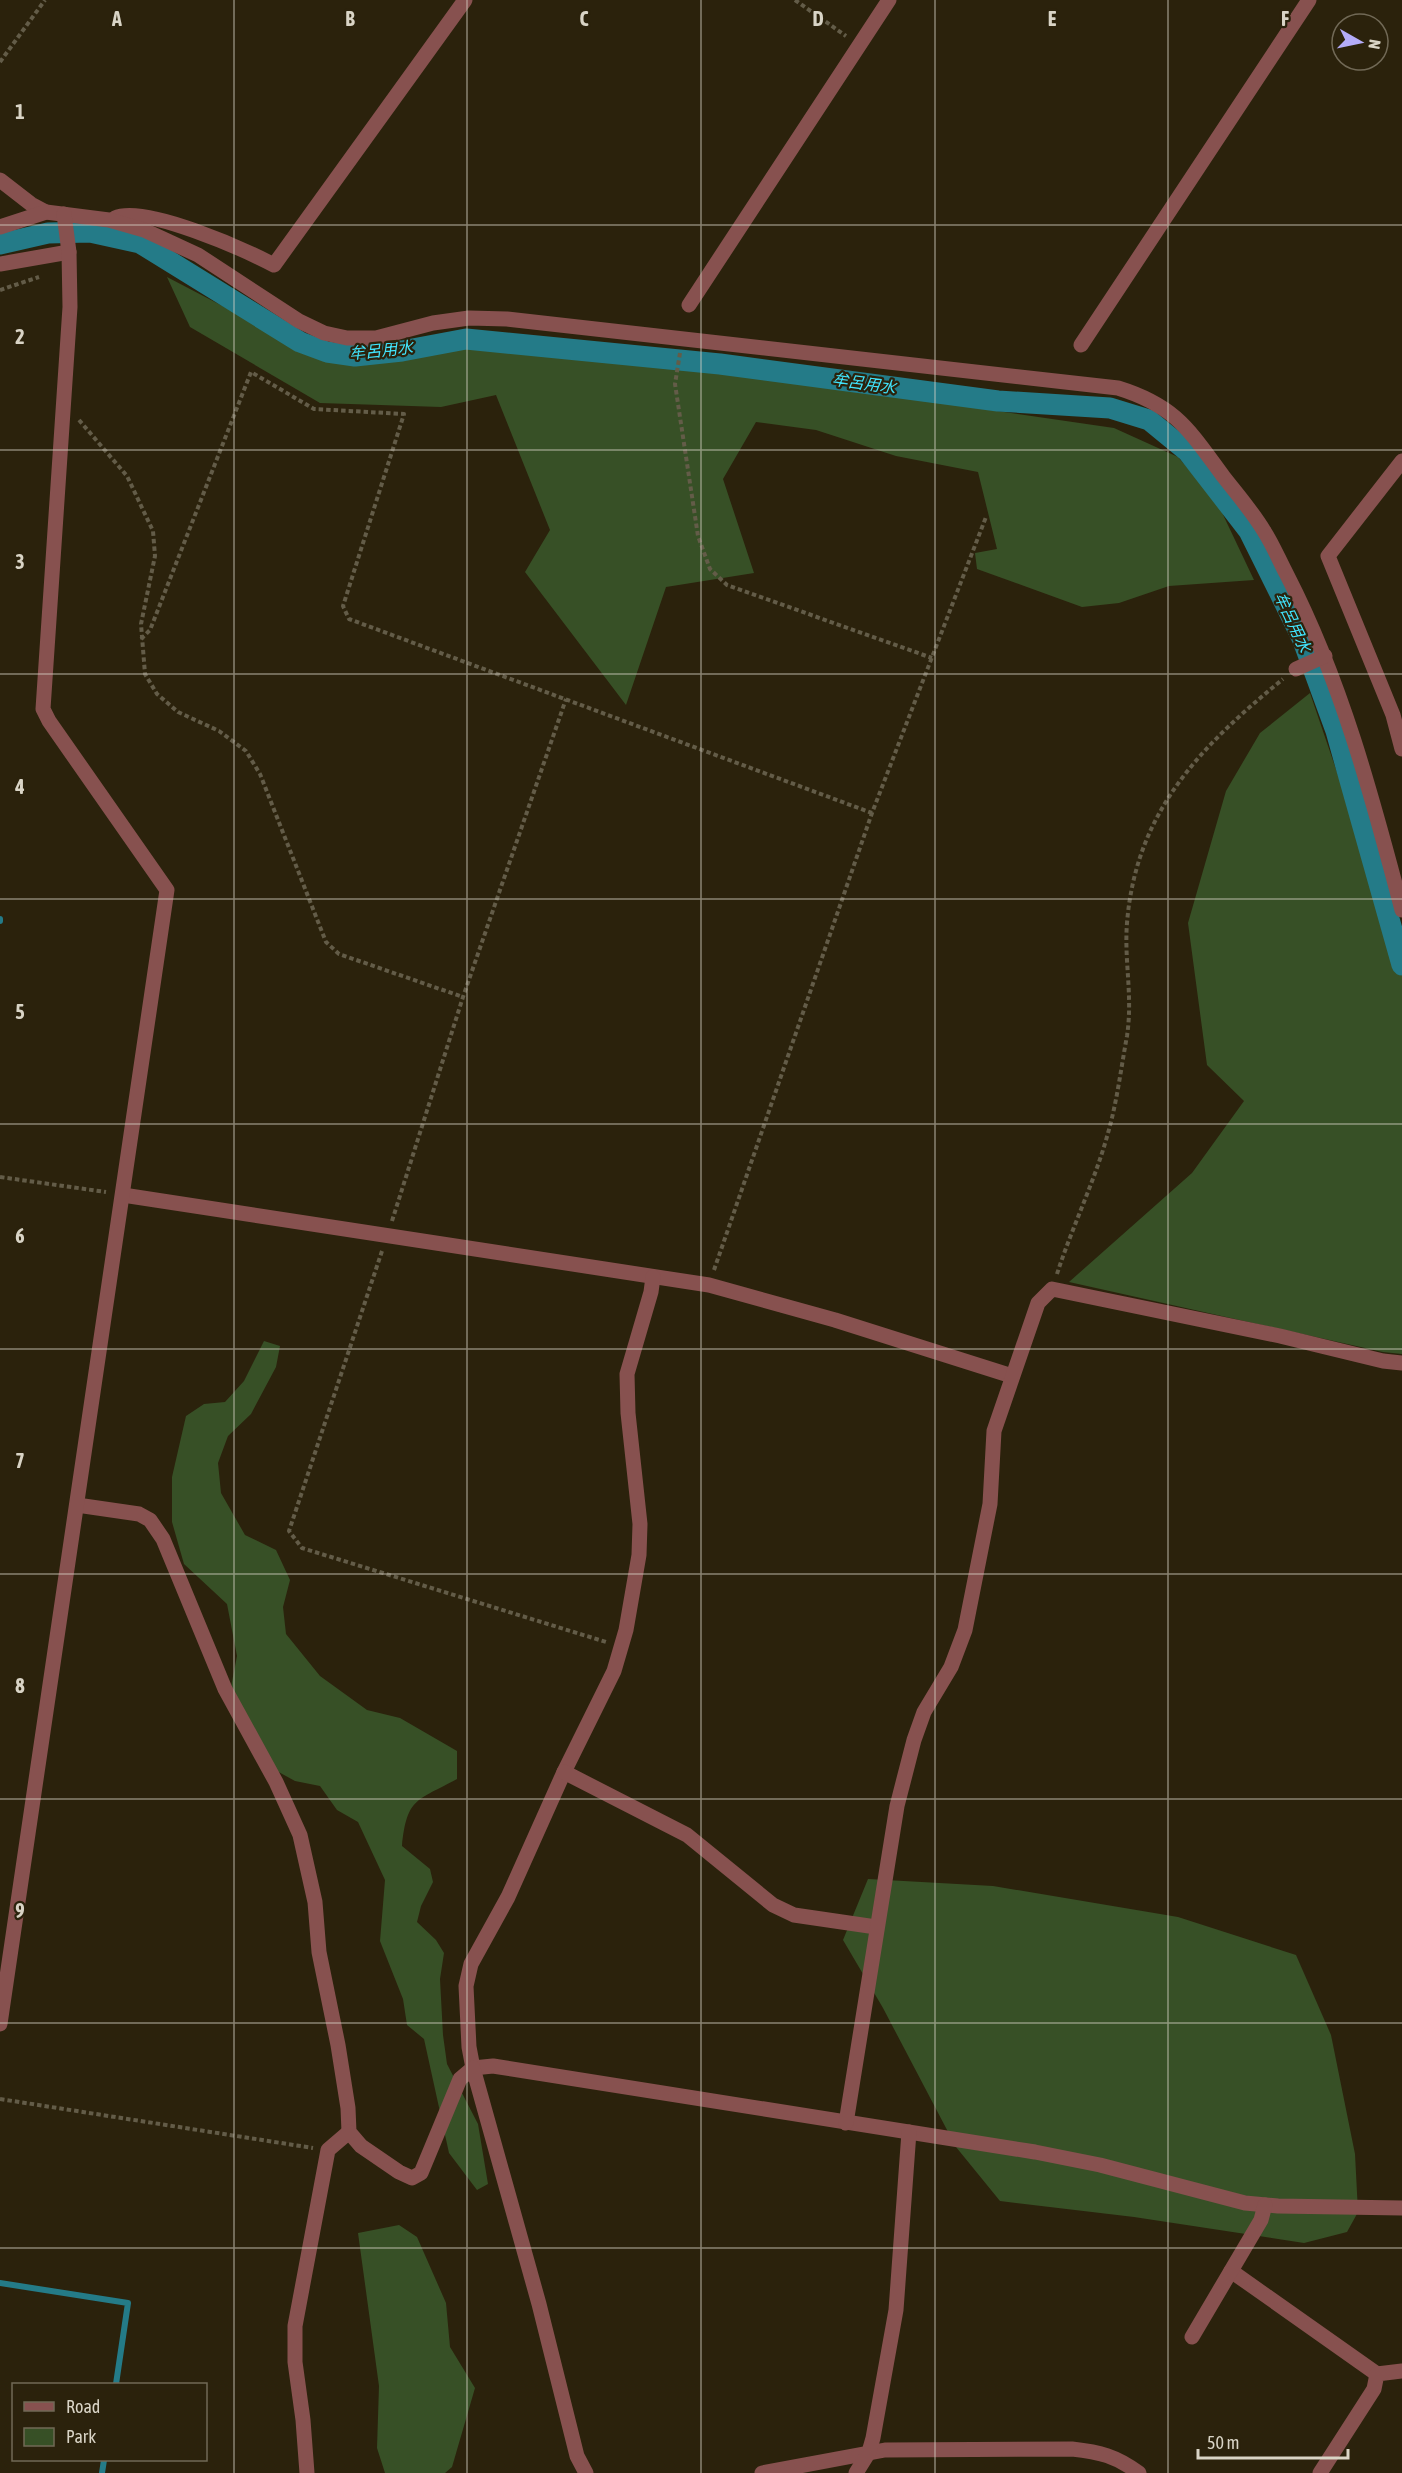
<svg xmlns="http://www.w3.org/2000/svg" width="1402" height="2473" viewBox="0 0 1402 2473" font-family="'Asap Condensed','Noto Sans JP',sans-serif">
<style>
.green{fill:#375026}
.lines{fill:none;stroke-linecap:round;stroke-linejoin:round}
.stream{stroke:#247b88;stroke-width:6}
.canal{stroke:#247b88;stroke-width:21}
.path{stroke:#635c48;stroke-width:4;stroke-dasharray:4.5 3;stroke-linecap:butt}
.street{stroke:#87514f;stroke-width:15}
.grid{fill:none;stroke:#d9d4c6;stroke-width:1.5;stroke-opacity:0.55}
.labels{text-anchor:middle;stroke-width:4.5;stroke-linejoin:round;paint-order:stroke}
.water-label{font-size:16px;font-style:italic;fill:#41e3fb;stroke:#2b220c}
.grid-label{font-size:20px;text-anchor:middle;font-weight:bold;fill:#d9d4c6;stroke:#2b220c;stroke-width:4.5;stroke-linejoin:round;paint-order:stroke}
</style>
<rect width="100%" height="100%" fill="#2b220c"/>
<!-- green -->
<g class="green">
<path d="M167,277L276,334L316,358L357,365L466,348L687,366L1114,428L1178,457L1217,502L1254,580L1169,586L1119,603L1082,607L977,569L975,553L997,549L978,472L896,456L816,430L756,422L723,479L754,573L666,587L626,705L525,572L550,530L496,395L441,407L320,403L190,327Z"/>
<path d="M1310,693L1341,784L1372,864L1402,976V1354L1383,1352L1069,1282L1192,1173L1244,1101L1207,1065L1188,923L1226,791L1260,733Z"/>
<path d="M264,1341L280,1346L276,1367L251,1414L228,1436L218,1463L221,1493L245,1535L276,1550L290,1580L283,1607L286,1634L320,1676L367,1710L400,1718L457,1751V1779C417,1801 407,1797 402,1846L430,1869L433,1882L421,1906L417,1922L436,1940L444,1953L440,1979L443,2035L447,2064L478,2124L488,2184L477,2190L449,2153L424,2039L407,2025L403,1999L380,1941L385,1880L358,1822L337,1810L320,1786L295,1781L275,1770L231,1687L237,1656L227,1604L184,1564L172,1522V1477L186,1416L204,1404L225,1402L244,1381Z"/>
<path d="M868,1879L993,1886L1178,1917L1296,1955L1331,2035L1355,2154L1358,2212L1347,2232L1304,2243L1134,2217L1000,2201L956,2147L883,2008L843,1940Z"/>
<path d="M399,2225L417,2237L446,2303L450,2347L475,2388L452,2467L445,2473H385L377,2448L379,2386L358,2233Z"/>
</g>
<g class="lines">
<!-- stream -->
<g class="stream">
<path d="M0,919V921"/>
<path d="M0,2283L128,2303L116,2384"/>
<path d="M102,2473L104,2460"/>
</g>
<!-- canal -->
<path class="canal" d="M0,244L48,233L90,232L140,243L300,342L327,352L355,356L402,351L466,339L720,364L998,401L1110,408L1149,420L1188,452L1249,531L1302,638L1336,731L1402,965"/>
<!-- path -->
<g class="path">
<path d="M795,0L846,36"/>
<path d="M0,62L45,0"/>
<path d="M0,290L39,277"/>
<path d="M680,353L675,384L698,536L710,569L727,585L932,658"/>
<path d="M79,420L127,476L153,531L155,556L141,624L145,674L157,694L178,712L219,731L246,751L260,774L326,942L339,954L463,997"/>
<path d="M141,639L150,630L251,372L314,409L404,414L343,606L349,619L872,813"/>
<path d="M0,1177L106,1192"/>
<path d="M392,1221L463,997L566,699"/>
<path d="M382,1251L289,1531L302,1548L606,1642"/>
<path d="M714,1270L872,813L986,517"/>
<path d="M1057,1274C1072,1227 1095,1181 1108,1133C1117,1102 1121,1068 1127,1036C1133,996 1124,961 1127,923C1136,811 1201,746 1283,679"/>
<path d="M0,2099L313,2148"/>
</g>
<!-- street -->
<g class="street">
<path d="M0,180L31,204L46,212"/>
<path d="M115,218C144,204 245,250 274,265L465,0"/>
<path d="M0,227L46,212L109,220L144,230L198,255L299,321L324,333L347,338H376L433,323L469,318L507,319L1118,388C1176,406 1189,430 1223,476C1237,494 1252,511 1264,531C1273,545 1279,560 1287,575C1341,680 1372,796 1402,910"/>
<path d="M0,264L69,252"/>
<path d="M689,305L889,0"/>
<path d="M1081,345L1309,0"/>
<path d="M1402,461L1328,556L1393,715L1402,749"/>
<path d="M1296,669L1325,656"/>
<path d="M123,1195L709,1285L835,1320L1012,1376"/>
<path d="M653,1277L651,1292L627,1374L628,1413L640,1524L639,1555L626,1630L614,1671L564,1772L508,1897L471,1964L466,1986L469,2047L473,2068L493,2066L1035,2152L1100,2165L1245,2203L1278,2206L1402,2208"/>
<path d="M77,1505L139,1514L150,1520L163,1539L225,1689L276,1782L300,1835L315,1902L319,1952L338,2045L348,2108L349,2132L361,2146L399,2172L412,2178L421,2173L460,2079L473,2068L539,2304L577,2456L586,2473"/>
<path d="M564,1772L687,1835L773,1905L794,1915L876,1927"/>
<path d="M0,2024L167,890L49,721L43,709L70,307L69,252L64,214"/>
<path d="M846,2123L897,1806L914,1740L924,1712L951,1667L965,1630L990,1504L994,1431L1038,1303L1052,1289L1280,1336L1383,1361L1402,1363"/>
<path d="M1231,2271L1377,2374"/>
<path d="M1192,2337L1261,2220L1265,2205"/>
<path d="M307,2473L303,2420L295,2362V2326L328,2150L349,2132"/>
<path d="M762,2473L885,2450L1072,2449C1100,2452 1116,2456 1139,2473"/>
<path d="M856,2473L869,2452L873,2438L896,2310L909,2132"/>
<path d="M1320,2473L1374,2389L1377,2374L1402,2371"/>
</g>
</g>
<!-- grid -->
<path class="grid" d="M234,0V2473M467,0V2473M701,0V2473M935,0V2473M1168,0V2473M0,225H1402M0,450H1402M0,674H1402M0,899H1402M0,1124H1402M0,1349H1402M0,1574H1402M0,1799H1402M0,2023H1402M0,2248H1402"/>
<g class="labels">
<!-- water labels -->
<g class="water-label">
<text transform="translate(381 350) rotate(-6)" y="6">牟呂用水</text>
<text transform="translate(864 383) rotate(8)" y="6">牟呂用水</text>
<text transform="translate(1293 622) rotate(65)" y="6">牟呂用水</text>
</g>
</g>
<g class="grid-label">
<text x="117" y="26">A</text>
<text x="350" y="26">B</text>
<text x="584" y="26">C</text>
<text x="818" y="26">D</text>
<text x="1052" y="26">E</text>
<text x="1285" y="26">F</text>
<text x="20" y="119">1</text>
<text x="20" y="344">2</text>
<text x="20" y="569">3</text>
<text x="20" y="794">4</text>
<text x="20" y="1019">5</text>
<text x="20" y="1243">6</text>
<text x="20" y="1468">7</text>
<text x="20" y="1693">8</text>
<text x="20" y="1918">9</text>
</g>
<!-- legend -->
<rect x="12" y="2383" width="195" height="78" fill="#2b220c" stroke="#716956" stroke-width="1.5"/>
<rect x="24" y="2402" width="30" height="9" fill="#87514f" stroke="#716956" stroke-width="1.5"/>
<text x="66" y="2413" font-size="18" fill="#d9d4c6">Road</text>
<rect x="24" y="2428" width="30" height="18" fill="#375026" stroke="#716956" stroke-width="1.5"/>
<text x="66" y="2443" font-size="18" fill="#d9d4c6">Park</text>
<!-- north arrow -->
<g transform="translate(1360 42) rotate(99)"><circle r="28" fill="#2b220c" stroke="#716956" stroke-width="1.5"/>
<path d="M0-4.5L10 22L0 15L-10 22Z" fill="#b4acf9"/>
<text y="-9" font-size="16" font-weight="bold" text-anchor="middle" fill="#d9d4c6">N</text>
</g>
<!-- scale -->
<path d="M1198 2449v9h150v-9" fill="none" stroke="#d9d4c6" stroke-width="3"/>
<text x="1207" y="2449" font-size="18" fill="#d9d4c6" stroke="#2b220c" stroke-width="4.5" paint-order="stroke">50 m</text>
</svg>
